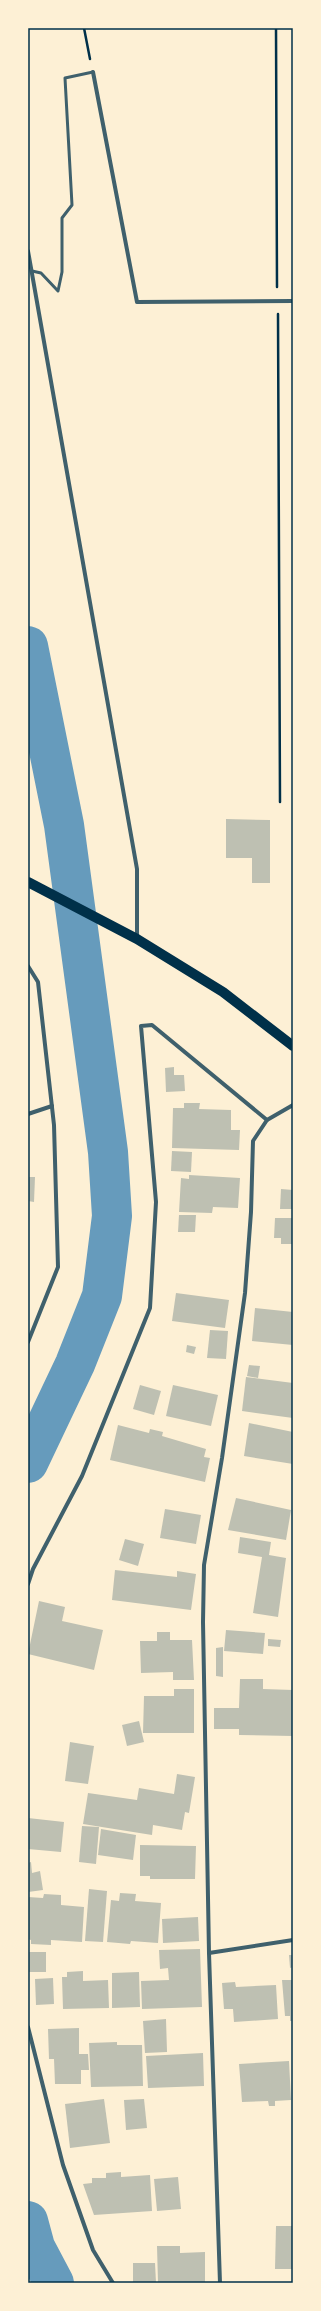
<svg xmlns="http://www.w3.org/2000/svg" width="321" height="2311" viewBox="0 0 321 2311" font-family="Helvetica,sans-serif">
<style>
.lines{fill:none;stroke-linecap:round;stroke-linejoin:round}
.river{stroke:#669bbc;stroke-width:40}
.building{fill:#bec0b2}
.path{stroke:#003049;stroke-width:2.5}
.service{stroke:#3f606c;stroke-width:3}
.minor{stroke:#3f606c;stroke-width:4}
.primary{stroke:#003049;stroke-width:10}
.neatline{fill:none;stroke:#003049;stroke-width:1.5}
</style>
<rect width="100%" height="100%" fill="#fdf0d5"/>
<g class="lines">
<!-- river -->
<g class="river">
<path d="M28,646L64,825L108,1152L112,1216L102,1296L75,1364L28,1463"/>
<path d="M28,2221L35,2247L54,2283"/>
</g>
</g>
<!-- building -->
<g class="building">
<path d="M226,819L270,820V883H252V858H226Z"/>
<path d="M174,1067V1075H184L185,1091L166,1092L165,1068Z"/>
<path d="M184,1103H200L199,1109L231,1110V1130H240L239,1150L172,1148L173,1108H184Z"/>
<path d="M172,1151L192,1152L191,1172L171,1171Z"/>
<path d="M189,1175L240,1178L238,1208L213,1207L212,1213L179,1212L181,1178L189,1179Z"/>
<path d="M28,1177H35L34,1202L28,1201Z"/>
<path d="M281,1189L293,1190V1209H280Z"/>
<path d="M179,1215H196L195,1232H178Z"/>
<path d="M275,1218H293L292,1244H281V1238H274Z"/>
<path d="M176,1293L229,1300L225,1328L172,1321Z"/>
<path d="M255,1308L293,1312V1345L252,1341Z"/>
<path d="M210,1330L228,1331L226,1359L207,1358Z"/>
<path d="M187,1345L196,1347L194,1354L186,1352Z"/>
<path d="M249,1365L260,1366L258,1378L247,1376Z"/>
<path d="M246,1377L293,1383V1418L242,1411Z"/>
<path d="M140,1385L161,1391L154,1415L133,1409Z"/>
<path d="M173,1385L218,1395L211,1426L166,1416Z"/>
<path d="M249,1423L293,1432V1464L244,1456Z"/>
<path d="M118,1425L149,1433L150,1429L163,1432L162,1436L206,1449L204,1457L210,1458L205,1482L110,1460Z"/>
<path d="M236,1498L291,1510L286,1540L228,1530Z"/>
<path d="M165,1509L201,1515L196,1544L160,1538Z"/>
<path d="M240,1537L271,1542L269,1555L286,1558L278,1617L253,1613L262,1557L238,1553Z"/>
<path d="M125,1539L144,1544L138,1566L119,1560Z"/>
<path d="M115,1570L177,1577V1571L196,1574L191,1610L112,1600Z"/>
<path d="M39,1601L65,1607L62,1621L103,1630L94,1670L28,1654Z"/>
<path d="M226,1630L265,1633L263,1654L224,1651Z"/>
<path d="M157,1632H170V1640H192L194,1680H173V1672L141,1673L140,1641H157Z"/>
<path d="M268,1639L281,1640L280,1647L268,1646Z"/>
<path d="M223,1647V1677L216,1676V1648Z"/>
<path d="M240,1679H263V1689L293,1690V1736L239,1735V1729H214V1708H239Z"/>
<path d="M174,1689H194V1733H143L144,1696H174Z"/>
<path d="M139,1721L144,1742L127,1746L122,1725Z"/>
<path d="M70,1742L94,1746L88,1784L65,1781Z"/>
<path d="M177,1774L195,1777L189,1813L185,1812L182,1830L153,1825L152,1835L83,1824L88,1793L137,1800L139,1788L174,1794Z"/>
<path d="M28,1818L64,1822L61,1852L28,1849Z"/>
<path d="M82,1826L99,1827L96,1864L79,1862Z"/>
<path d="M101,1829L136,1835L133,1860L98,1855Z"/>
<path d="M140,1845L196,1846L195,1879H150V1876H140Z"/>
<path d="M31,1862L32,1873L40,1871L43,1890L28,1892V1863Z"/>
<path d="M89,1889L107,1891L103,1942L85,1941Z"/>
<path d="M120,1893L136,1894L135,1901L161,1903L158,1943L131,1941L130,1944L107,1942L111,1900L119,1901Z"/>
<path d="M44,1894L61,1895V1905L84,1907L82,1942L51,1940V1945L31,1944V1940L28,1939V1897L43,1898Z"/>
<path d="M198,1917L199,1941L163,1943L162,1919Z"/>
<path d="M200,1949L202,2007L142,2009L141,1981L169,1980L168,1968L160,1969L159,1950Z"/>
<rect x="28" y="1952" width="18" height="20"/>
<path d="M289,1955H293V1967L290,1968Z"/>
<path d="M83,1971V1981L108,1980L109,2008L63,2009L62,1977H67V1972Z"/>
<path d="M139,1972L140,2007L112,2008V1973Z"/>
<path d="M53,1978L54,2004L36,2005L35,1979Z"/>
<path d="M282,1980H293V2021H290V2016H285Z"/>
<path d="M235,1982L236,1987L276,1985L278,2019L234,2022L233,2009H224L222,1983Z"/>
<path d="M166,2019L167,2052L145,2053L143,2021Z"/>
<path d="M79,2028V2054H88L89,2070H81V2084H55L54,2059H49L48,2029Z"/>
<path d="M117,2042V2045H142L143,2086L91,2087L89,2043Z"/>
<path d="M203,2053L204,2086L148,2088L146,2056Z"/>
<path d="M289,2061L291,2100L275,2101V2106H269L268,2101L242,2102L239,2064Z"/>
<path d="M104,2099L110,2143L70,2148L65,2104Z"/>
<path d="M144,2099L147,2128L126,2130L124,2100Z"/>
<path d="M121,2172V2177L150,2175L152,2211L94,2215L83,2184L92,2183V2178H106V2173Z"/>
<path d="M178,2177L181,2209L157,2211L154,2179Z"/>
<path d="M276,2226H293V2269H275Z"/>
<path d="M157,2246H180V2253L205,2252V2283H158Z"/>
<path d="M133,2263H155L156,2283H133Z"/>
</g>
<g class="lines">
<!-- path -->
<g class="path">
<path d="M84,28L90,59"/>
<path d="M276,28L277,287"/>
<path d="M278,314L280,802"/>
</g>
<!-- service -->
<path class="service" d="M32,271L41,273L58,291L62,272V218L72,205L65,78L93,72"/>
<!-- minor -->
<g class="minor">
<path d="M93,72L137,302L293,301"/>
<path d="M28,251L137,869V938"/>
<path d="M28,966L38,982L54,1125L58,1267L28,1342"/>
<path d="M28,1114L52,1106"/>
<path d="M28,1584L33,1569L82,1476L150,1308L156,1202L141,1026L152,1025L267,1120"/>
<path d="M209,1953L293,1940"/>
<path d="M28,2027L63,2165L93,2250L113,2283"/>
<path d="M220,2283L209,1953L203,1622L204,1565L222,1458L245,1293L251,1212L253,1141L267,1120L293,1105"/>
</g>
<!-- primary -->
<path class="primary" d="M28,882L137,939L223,992L293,1046"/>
</g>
<!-- border -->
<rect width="321" height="2311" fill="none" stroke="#fdf0d5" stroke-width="58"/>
<rect x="29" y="29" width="263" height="2253" class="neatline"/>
</svg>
